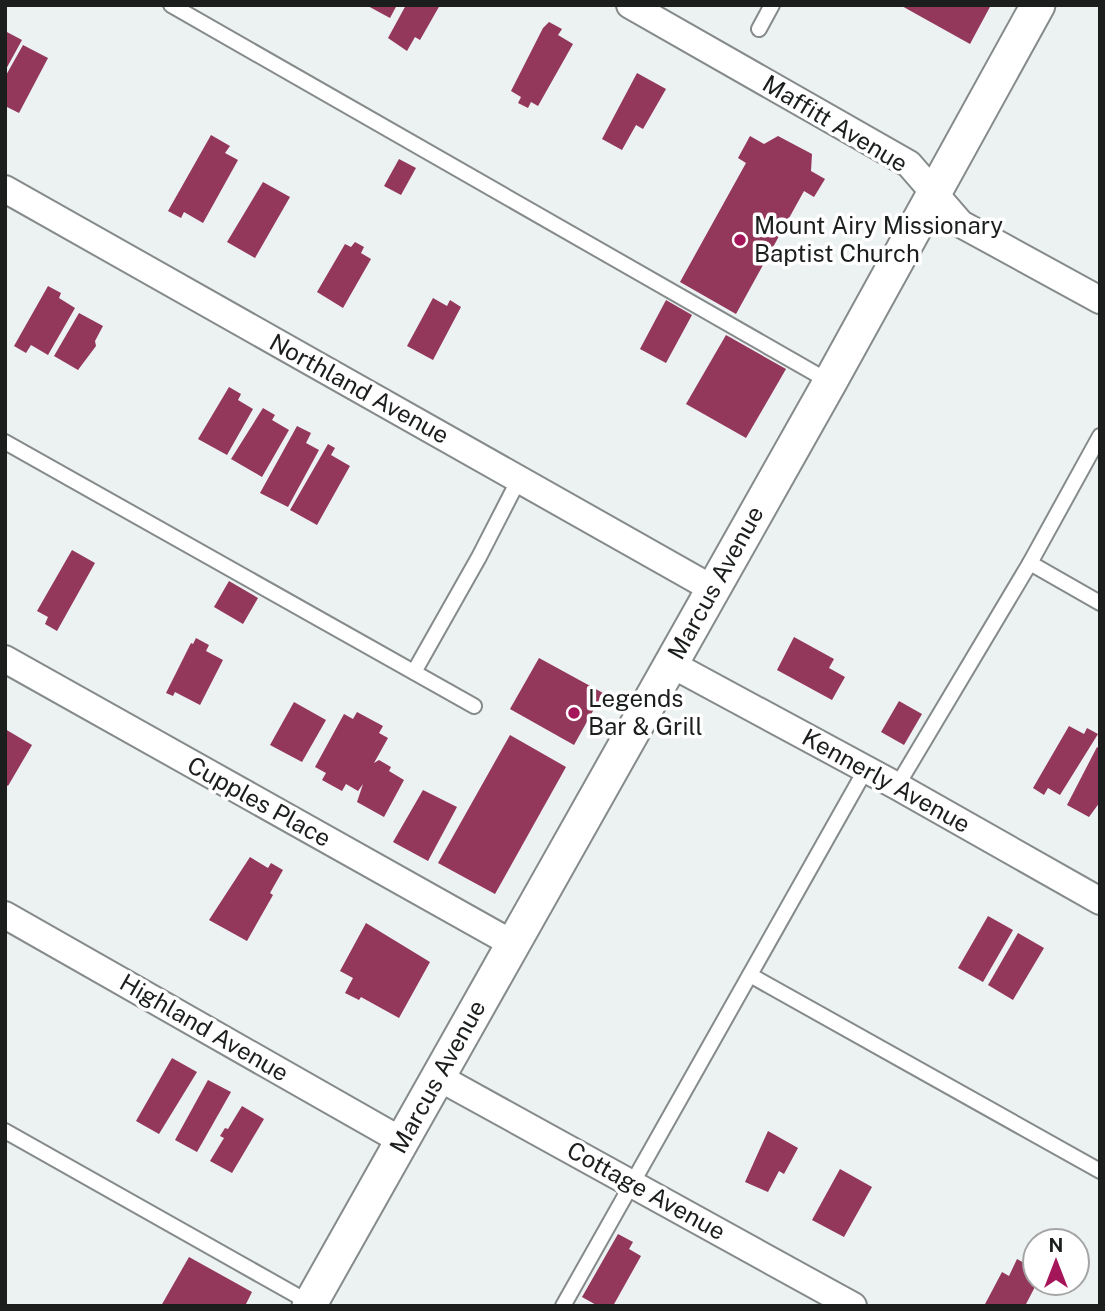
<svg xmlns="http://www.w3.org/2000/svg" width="1105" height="1311" viewBox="0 0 1105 1311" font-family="'Public Sans',sans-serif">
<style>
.building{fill:#93375b}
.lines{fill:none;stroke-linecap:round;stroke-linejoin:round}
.service-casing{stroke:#858a8a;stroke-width:18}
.minor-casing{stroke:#858a8a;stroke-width:30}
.tertiary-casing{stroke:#858a8a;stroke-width:37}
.service{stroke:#fff;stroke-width:14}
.minor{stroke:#fff;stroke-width:26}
.tertiary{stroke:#fff;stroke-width:33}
.poi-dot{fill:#a41559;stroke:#fff;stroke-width:2.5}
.labels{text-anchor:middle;stroke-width:7;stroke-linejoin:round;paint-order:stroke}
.street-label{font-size:24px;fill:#1c1e1e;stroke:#fff}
.poi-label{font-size:24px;fill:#1c1e1e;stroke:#fff;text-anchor:start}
</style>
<rect width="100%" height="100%" fill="#ecf1f1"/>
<!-- building -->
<g class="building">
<path d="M366,5H397L390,18Z"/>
<path d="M406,5H440L420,40L415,37L407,51L388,38Z"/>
<path d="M900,5H991L970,44Z"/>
<path d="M549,22L562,29L558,35L573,44L538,106L531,102L528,108L518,103L521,97L511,91L543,28Z"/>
<path d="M5,31L22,40L5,71Z"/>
<path d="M23,45L48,58L19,113L5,106V77Z"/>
<path d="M637,73L666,89L643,129L636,125L622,150L602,139Z"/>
<path d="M211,135L230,146L225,153L238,160L203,223L184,212L181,218L168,211Z"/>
<path d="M750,136L764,144L778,136L812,154L811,171L825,179L814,197L804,191L736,314L680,282L746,163L738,158Z"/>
<path d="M399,159L416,168L401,195L384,186Z"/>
<path d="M263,182L290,197L255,258L227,242Z"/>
<path d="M355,242L364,247L361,253L371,259L343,308L317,292L345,244L351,247Z"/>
<path d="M48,286L61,293L59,298L75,308L48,355L31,345L26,353L14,346Z"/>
<path d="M433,298L447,306L450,300L461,307L433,360L407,346Z"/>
<path d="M666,300L692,315L666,363L640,349Z"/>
<path d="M79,313L103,326L95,341L96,346L78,370L54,356Z"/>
<path d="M726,335L786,369L746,438L686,404Z"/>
<path d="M229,387L241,394L238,400L253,409L227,455L198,439Z"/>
<path d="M263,408L275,415L272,420L289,430L262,477L231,459Z"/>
<path d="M297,426L311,433L306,443L319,450L288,507L260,493Z"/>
<path d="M328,444L335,448L331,455L350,466L317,525L290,510Z"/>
<path d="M72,550L95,563L57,631L45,624L48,617L37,611Z"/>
<path d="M229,581L258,598L243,624L214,607Z"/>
<path d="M794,637L834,659L829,668L845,677L832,700L777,670Z"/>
<path d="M196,638L209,645L206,651L223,660L200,705L175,692L173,696L166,693L191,643L193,644Z"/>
<path d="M539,658L603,693L574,745L510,709Z"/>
<path d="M899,701L922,714L904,745L881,732Z"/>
<path d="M294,702L326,720L302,762L270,745Z"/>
<path d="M357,712L383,726L379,733L388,738L374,763L379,760L391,767L389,771L404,780L384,817L357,802L363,784L358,791L346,784L342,791L322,780L326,773L315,767L344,714L353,719Z"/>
<path d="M1069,726L1084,734L1087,728L1098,734L1060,795L1048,788L1044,795L1033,788Z"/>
<path d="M5,729L32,745L8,786L5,784Z"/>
<path d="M510,735L566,767L495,894L438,863Z"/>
<path d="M1097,747L1100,749V802L1089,817L1067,805Z"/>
<path d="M423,790L457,807L428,861L393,842Z"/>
<path d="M250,857L268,868L271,863L283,870L270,893L273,895L247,941L209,920Z"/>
<path d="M988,916L1013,930L983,982L958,968Z"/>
<path d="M366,923L430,962L399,1018L361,997L359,1000L345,993L353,978L340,971Z"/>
<path d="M1018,933L1044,948L1013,1000L988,985Z"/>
<path d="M172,1058L197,1072L159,1134L136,1121Z"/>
<path d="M208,1080L231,1092L197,1152L175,1140Z"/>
<path d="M242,1106L264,1119L232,1173L210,1161L224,1138L220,1136L225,1128L228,1129Z"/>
<path d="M768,1131L798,1148L784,1174L779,1171L768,1192L745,1182Z"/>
<path d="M840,1169L872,1187L844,1237L812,1220Z"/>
<path d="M618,1234L633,1242L629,1249L641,1256L613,1306H598L582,1297Z"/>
<path d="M189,1257L252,1292L245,1306H161Z"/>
<path d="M1017,1259L1035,1269L1033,1274L1037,1283L1025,1306H984L1002,1272L1009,1276Z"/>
</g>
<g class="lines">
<defs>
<g id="service">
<path d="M171,5L830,382"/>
<path d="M759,29L772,5"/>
<path d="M5,442L474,706"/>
<path d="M1030,563L1100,603"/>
<path d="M414,672L479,557L519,479"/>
<path d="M897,786L1030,563L1100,436"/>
<path d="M750,975L1100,1171"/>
<path d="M5,1131L310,1303"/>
<path d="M563,1306L866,769"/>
</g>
<g id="minor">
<path d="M630,5L909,164L961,224L1100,300"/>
<path d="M5,189L713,589"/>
<path d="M5,659L513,944"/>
<path d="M671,664L897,786L1100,901"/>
<path d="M5,915L402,1141"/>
<path d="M438,1077L853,1306"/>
</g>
<path id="tertiary" d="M309,1306L830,382L1038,5"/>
</defs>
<!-- service casing -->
<use href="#service" class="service-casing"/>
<!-- minor casing -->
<use href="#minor" class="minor-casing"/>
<!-- tertiary casing -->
<use href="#tertiary" class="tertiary-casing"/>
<!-- service -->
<use href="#service" class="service"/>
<!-- minor -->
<use href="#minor" class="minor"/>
<!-- tertiary -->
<use href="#tertiary" class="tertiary"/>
</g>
<!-- markers -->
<g class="poi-dot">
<circle cx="740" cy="240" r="7"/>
<circle cx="574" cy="713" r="7"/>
</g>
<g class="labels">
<!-- street labels -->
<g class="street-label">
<text transform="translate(835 124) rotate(31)" y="8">Maffitt Avenue</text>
<text transform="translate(359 389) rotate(29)" y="8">Northland Avenue</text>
<text transform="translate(716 583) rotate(-61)" y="8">Marcus Avenue</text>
<text transform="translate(886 781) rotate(29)" y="8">Kennerly Avenue</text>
<text transform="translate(259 802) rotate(29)" y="8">Cupples Place</text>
<text transform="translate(204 1028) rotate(30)" y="8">Highland Avenue</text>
<text transform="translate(438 1077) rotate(-61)" y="8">Marcus Avenue</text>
<text transform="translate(646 1191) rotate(29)" y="8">Cottage Avenue</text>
</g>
<!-- poi labels -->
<g class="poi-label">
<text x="754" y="234">Mount Airy Missionary<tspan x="754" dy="28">Baptist Church</tspan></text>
<text x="588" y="707">Legends<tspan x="588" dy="28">Bar &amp; Grill</tspan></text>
</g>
</g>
<!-- border -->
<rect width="1105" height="1311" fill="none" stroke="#1c1e1e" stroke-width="14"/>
<!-- north arrow -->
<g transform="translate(1056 1262)"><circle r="33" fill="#ffffff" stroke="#a4a5a5" stroke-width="2"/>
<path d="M0-5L12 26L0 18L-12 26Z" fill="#a41559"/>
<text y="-10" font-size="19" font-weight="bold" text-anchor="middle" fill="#1c1e1e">N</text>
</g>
</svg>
